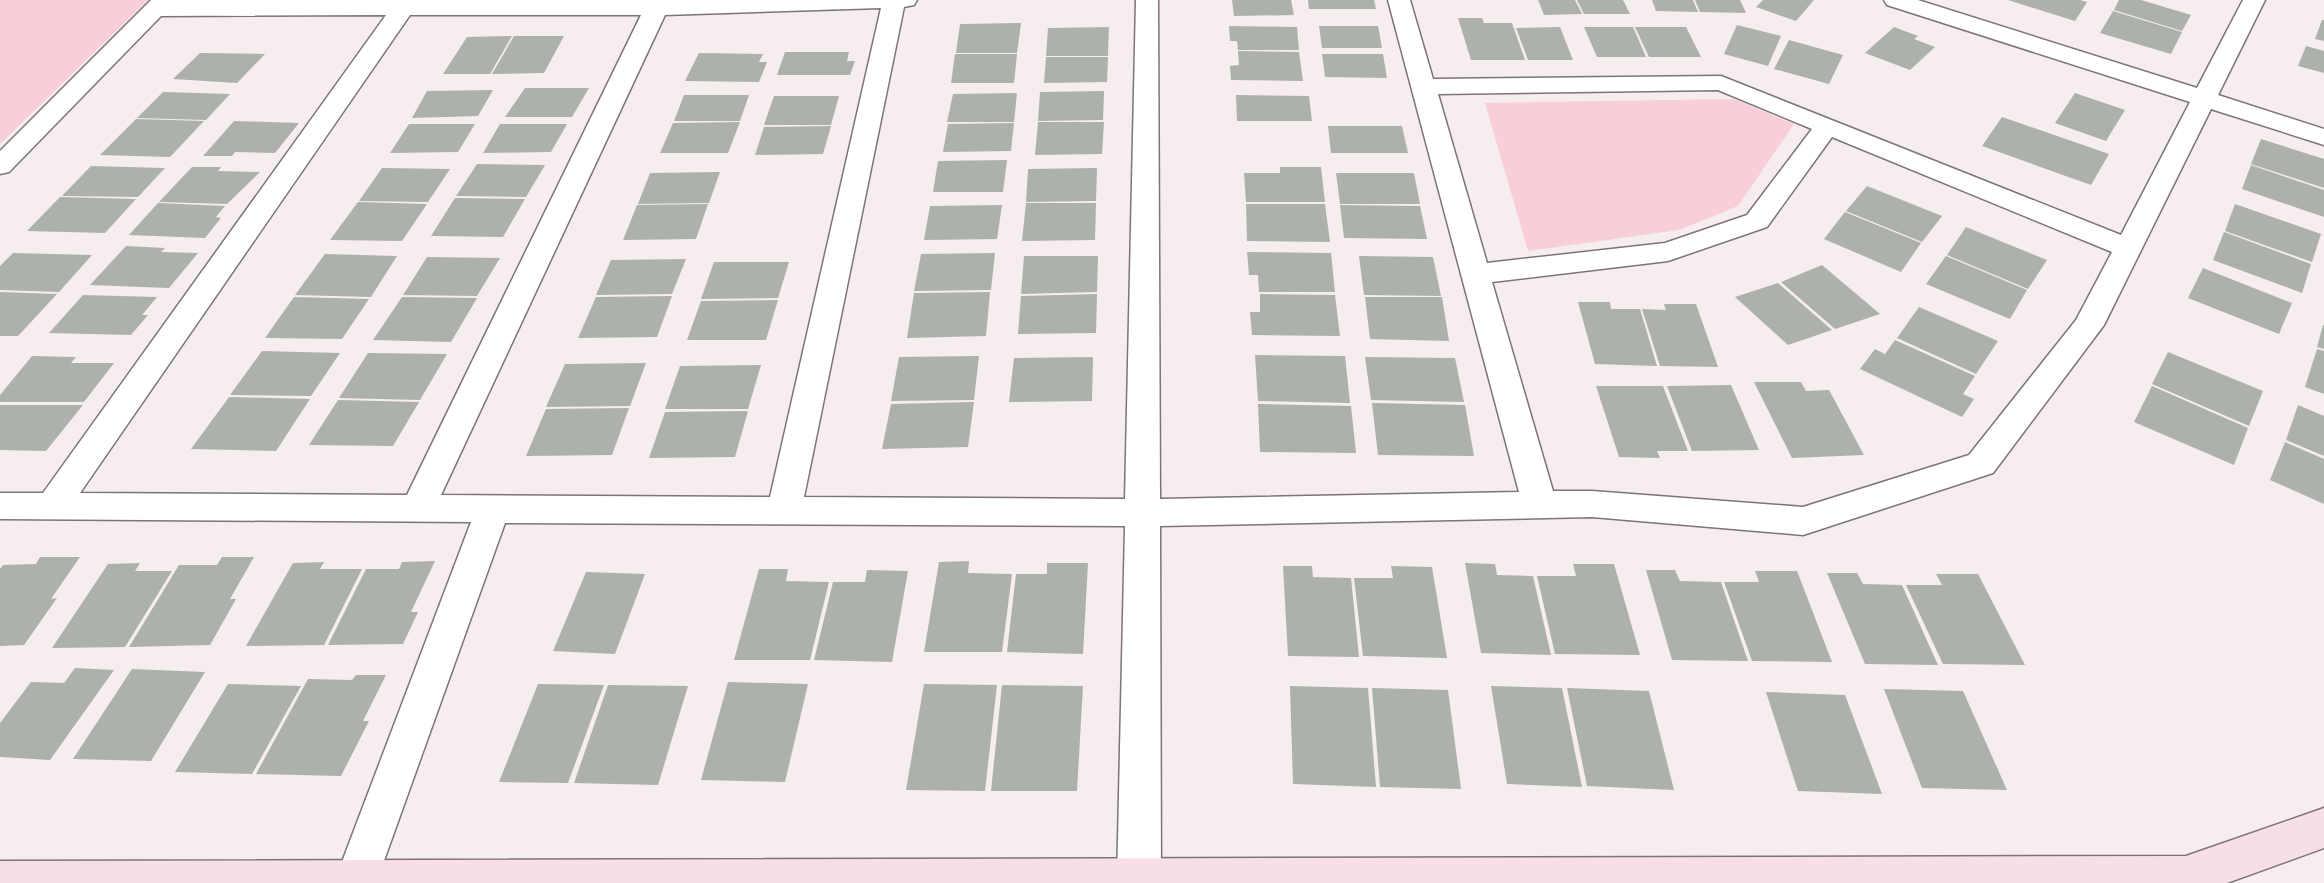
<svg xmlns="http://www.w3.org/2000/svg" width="2324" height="883" viewBox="0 0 2324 883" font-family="'Zilla Slab',serif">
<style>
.green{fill:#f8ced9}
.building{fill:#acb1ab}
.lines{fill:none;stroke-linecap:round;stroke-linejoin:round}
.street-casing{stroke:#7c7476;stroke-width:3}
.secondary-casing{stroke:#7c7476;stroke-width:3}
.street{fill:#fff;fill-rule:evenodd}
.secondary{fill:#f8dee6;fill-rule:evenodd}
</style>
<rect width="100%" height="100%" fill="#f6edef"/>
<!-- green -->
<g class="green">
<path d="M0,0H148L0,144Z"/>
<path d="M1734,99L1794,124L1738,206L1679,230L1528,251L1485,103Z"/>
</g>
<!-- building -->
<g class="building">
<path d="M1232,0H1291L1294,15L1234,16Z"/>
<path d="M1308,0H1374L1376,9H1309Z"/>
<path d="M1538,0H1575L1582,14L1544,15Z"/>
<path d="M1577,0H1623L1630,14H1584Z"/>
<path d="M1652,0H1693L1698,12L1656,11Z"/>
<path d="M1695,0H1740L1746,13L1700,12Z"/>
<path d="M1763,0H1814L1796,21L1756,7Z"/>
<path d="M2008,0H2080L2087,2L2075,21Z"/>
<path d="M2119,0H2141L2191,15L2182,31L2114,10Z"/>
<path d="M2113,11L2182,32L2171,54L2100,33Z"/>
<path d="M1458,18H1482L1484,23H1512L1525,60H1471Z"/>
<path d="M2322,20H2324V41L2315,39Z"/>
<path d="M1021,23L1017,53H956L960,24Z"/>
<path d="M1737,25L1781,36L1768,66L1724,54Z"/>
<path d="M1229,26L1297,27L1299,50H1238L1237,41H1230Z"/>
<path d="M1319,26H1378L1382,48H1322Z"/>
<path d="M1109,27L1108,56H1046L1048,28Z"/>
<path d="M1560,27L1573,60H1528L1516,28Z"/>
<path d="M1584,27H1633L1646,57H1597Z"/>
<path d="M1635,27H1686L1701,57H1649Z"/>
<path d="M1894,27L1918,36L1914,39L1935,47L1910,70L1865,53Z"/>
<path d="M512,36L490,74H443L467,37Z"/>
<path d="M514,36H564L544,73L492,74Z"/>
<path d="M1789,40L1843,55L1829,84L1774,69Z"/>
<path d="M2306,46L2324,51V73L2298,66Z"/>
<path d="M1238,51L1299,52L1303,81L1231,80L1230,66L1239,65Z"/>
<path d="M785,52H849L847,61H855L850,75H777Z"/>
<path d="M200,53L265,54L237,83L173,79Z"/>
<path d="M699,53L763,54L759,62H767L759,82L685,81Z"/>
<path d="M955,54H1017L1014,83H951Z"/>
<path d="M1322,54H1383L1387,78L1325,77Z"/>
<path d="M1046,57H1108L1107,82L1044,83Z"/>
<path d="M525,88H589L572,117H505Z"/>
<path d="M493,90L478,116L412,118L427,91Z"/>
<path d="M1104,91L1103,120L1038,121L1040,92Z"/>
<path d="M163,92L230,94L206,120L137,118Z"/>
<path d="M1017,93L1014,122H947L953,94Z"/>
<path d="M2075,93L2125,110L2106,141L2055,123Z"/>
<path d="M684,95H749L740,121H674Z"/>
<path d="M1236,95L1309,96L1312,121H1237Z"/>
<path d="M774,96H839L831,125H764Z"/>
<path d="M2002,117L2109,154L2091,185L1982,146Z"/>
<path d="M136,119L204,121L170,157L100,155Z"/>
<path d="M234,121L299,123L275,153L235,152L232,156H203Z"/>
<path d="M740,122L728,153H660L673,123Z"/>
<path d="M1038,122H1104L1102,154L1035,155Z"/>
<path d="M1014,123L1011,151L943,152L948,124Z"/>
<path d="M409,124H475L458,152L390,153Z"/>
<path d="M500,124H567L551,152L483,153Z"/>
<path d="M831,126L823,154L755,155L764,127Z"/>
<path d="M1328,126H1402L1408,153H1331Z"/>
<path d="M2261,139L2324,159V188L2251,164Z"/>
<path d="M1007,160L1003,192H933L938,161Z"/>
<path d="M477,164L545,165L526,197L456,196Z"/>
<path d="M2251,165L2324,190V217L2242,189Z"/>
<path d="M91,166L165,168L138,197L62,196Z"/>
<path d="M192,167H221L218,171L260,172L227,204L159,202Z"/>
<path d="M1280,167H1321L1325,202H1246L1244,173H1280Z"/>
<path d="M382,168L450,169L428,202L359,201Z"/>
<path d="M1097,168L1096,201L1026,202L1028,169Z"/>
<path d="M720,172L709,203L638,204L650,173Z"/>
<path d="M1336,173H1414L1420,204H1340Z"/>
<path d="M1867,186L1942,216L1922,242L1846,211Z"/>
<path d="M60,197L136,199L105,233L27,231Z"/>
<path d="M455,198L525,199L503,237L431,236Z"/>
<path d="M358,202L427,204L402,241L330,240Z"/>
<path d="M158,203L225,206L216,217L221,218L205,238L129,235Z"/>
<path d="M1026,203H1096L1095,240L1022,241Z"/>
<path d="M708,204L696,239L623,240L637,205Z"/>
<path d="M1246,204H1325L1330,242L1247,241Z"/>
<path d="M2235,204L2321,234L2312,262L2225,231Z"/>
<path d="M1002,205L997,239L924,240L930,206Z"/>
<path d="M1340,205L1420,206L1427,239L1344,238Z"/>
<path d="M1845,212L1921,243L1901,272L1824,239Z"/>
<path d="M1966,227L2047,260L2028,289L1947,255Z"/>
<path d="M2224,232L2311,264L2302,293L2213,260Z"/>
<path d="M126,246L165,248L161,252L198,253L169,288L90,285Z"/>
<path d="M1247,252L1331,253L1335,292H1259L1258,275H1249Z"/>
<path d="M13,253L92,255L59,292L0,290V266Z"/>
<path d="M995,253L991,290L914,291L921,254Z"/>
<path d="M325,254L397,256L371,297L295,295Z"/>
<path d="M1024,256H1098L1097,292L1021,294Z"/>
<path d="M1359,256L1433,257L1441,296L1364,295Z"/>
<path d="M1946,256L2027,290L2010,319L1926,284Z"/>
<path d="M427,257L500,258L477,296L403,295Z"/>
<path d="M686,259L672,294L596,295L611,260Z"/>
<path d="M714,262H789L778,298L701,299Z"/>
<path d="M1822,265L1880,314L1835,329L1781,282Z"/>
<path d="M2203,268L2292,303L2279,334L2188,298Z"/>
<path d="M1778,283L1832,330L1788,345L1735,297Z"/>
<path d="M0,292L57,294L18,336H0Z"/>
<path d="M990,292L986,336L907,338L914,293Z"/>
<path d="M1097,294L1096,333L1018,334L1021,296Z"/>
<path d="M1260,294L1335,295L1340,336L1252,335L1250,312H1260Z"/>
<path d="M83,295L157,297L142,315H148L131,335L49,333Z"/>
<path d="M672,296L657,337L578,338L596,297Z"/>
<path d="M294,297L369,299L342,339L265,338Z"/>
<path d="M402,297L477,298L451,342L373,340Z"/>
<path d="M1365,297H1442L1449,341L1370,339Z"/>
<path d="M778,300L766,340H687L701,301Z"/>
<path d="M1578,302H1610L1611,309H1640L1657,366L1595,364Z"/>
<path d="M1664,304H1696L1718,367L1660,366L1642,309L1666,310Z"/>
<path d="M1919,307L1998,341L1976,374L1897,338Z"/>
<path d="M2323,325H2324V349L2317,347Z"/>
<path d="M1895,340L1975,376L1963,394L1974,399L1962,417L1860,369L1875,349L1885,354Z"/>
<path d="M2317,349L2324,351V394L2305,387Z"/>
<path d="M262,351L340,353L311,396L230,395Z"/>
<path d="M2168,352L2263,391L2249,426L2152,384Z"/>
<path d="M368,353L447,354L420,400L339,398Z"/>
<path d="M1255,355L1345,356L1350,403L1258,401Z"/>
<path d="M32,356L76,357L71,363H114L84,402H0V395Z"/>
<path d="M979,356L974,400L891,401L899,357Z"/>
<path d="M1093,357L1092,401L1009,402L1014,358Z"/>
<path d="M1365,357L1455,358L1464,402L1371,400Z"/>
<path d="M646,363L630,406L546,407L565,364Z"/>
<path d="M761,365L748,409H665L680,366Z"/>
<path d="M1754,382H1801L1806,391L1829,390L1864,455L1792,458Z"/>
<path d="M1731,385L1759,450L1692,451L1667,386Z"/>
<path d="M1596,386H1663L1688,451H1657L1660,458L1619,457Z"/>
<path d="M2152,386L2248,428L2234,465L2134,422Z"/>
<path d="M229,397L310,399L276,451L191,449Z"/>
<path d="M338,400L419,402L393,446L309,445Z"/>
<path d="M974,402L968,447L882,449L891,404Z"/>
<path d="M1372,403L1465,405L1474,456L1378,455Z"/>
<path d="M1258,404L1351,406L1356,453L1260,452Z"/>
<path d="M0,405H83L46,451L0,450Z"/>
<path d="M2298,405L2324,416V456L2286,440Z"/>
<path d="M629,408L612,455L526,456L546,409Z"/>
<path d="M748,411L735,457L649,458L665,412Z"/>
<path d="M2285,442L2324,459V504L2270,480Z"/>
<path d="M40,557H80L51,599L57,598L24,645L0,646V569L3,565L36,564Z"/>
<path d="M222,557H254L230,599H236L210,645L129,647L179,565H217Z"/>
<path d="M435,561L411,612H418L403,644L328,645L366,569H399L402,562Z"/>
<path d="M969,561L968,573L1012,574L1002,652H924L939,562Z"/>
<path d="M324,562L320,569H362L324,645L246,646L293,563Z"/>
<path d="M140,563L135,571H172L125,647L52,648L108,564Z"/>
<path d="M1047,563H1088L1083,654L1007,652L1016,574H1047Z"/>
<path d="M1465,563L1495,564L1497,575L1533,576L1551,655L1481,653Z"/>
<path d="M1573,564H1614L1640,655L1555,654L1537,576H1576Z"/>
<path d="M1283,566H1312L1313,577L1351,578L1359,657L1288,656Z"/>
<path d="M1391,566L1432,567L1447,658L1363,656L1354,578H1393Z"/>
<path d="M759,569H788L786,581L829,582L810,660H734Z"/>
<path d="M867,570L908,571L892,662L814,660L833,582H865Z"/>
<path d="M1646,570H1675L1680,581L1721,582L1748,661L1672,660Z"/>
<path d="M1755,571H1797L1832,662L1752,661L1724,582H1759Z"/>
<path d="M586,572L645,574L615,654L553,651Z"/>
<path d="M1827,573H1857L1863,584L1902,585L1938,665L1865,664Z"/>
<path d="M1936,574H1978L2025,665L1943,664L1906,585H1942Z"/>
<path d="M75,668L114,670L50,760L0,757V723L31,682L64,683Z"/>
<path d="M132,669L205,672L151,761L73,759Z"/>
<path d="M356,675H386L363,721H369L341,776L256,774L308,679L352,680Z"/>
<path d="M728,682L808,684L785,782L701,780Z"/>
<path d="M228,684L301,686L252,774L175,772Z"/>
<path d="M538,684L604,685L568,783L499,782Z"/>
<path d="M924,684L997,685L985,791L906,790Z"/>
<path d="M608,685L688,686L658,785L574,783Z"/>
<path d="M1002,685L1083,686L1077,791H991Z"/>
<path d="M1290,686L1368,688L1376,787L1293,784Z"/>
<path d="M1491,686L1562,688L1582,787L1507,784Z"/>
<path d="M1372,688L1448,690L1461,789L1380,787Z"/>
<path d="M1567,688L1649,691L1674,790L1587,786Z"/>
<path d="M1884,689L1963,691L2007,790L1922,788Z"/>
<path d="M1766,692L1845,695L1882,794L1798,791Z"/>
</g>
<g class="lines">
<defs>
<path id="street" d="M151,0H917L914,5L904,7L804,497L1125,499L1136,0H1158L1160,499L1519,492L1388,0H1410L1433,79L1721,76L2121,235L2190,102L1887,5L1884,0H1918L2197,88L2243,0H2265L2218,95L2324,129V145L2211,109L2104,325L1993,473L1803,535L1592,517L1160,526L1161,883H1117L1125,526L505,523L376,883H334L471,522L0,519V493H43L386,15L161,16L9,172L0,174V151ZM881,8L770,497L441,495L665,15ZM410,15H641L407,495L80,493ZM1718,90L1812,129L1747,215L1665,243L1487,263L1438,94ZM1832,137L2112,252L2076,320L1969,455L1803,507L1592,491H1553L1492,282L1668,261L1767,227Z"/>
<path id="secondary" d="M2324,808V848L2227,883H0V861L2186,856Z"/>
</defs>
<!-- street casing -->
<use href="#street" class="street-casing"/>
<!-- secondary casing -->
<use href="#secondary" class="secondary-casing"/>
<!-- street -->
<use href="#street" class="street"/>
<!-- secondary -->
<use href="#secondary" class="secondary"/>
</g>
</svg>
